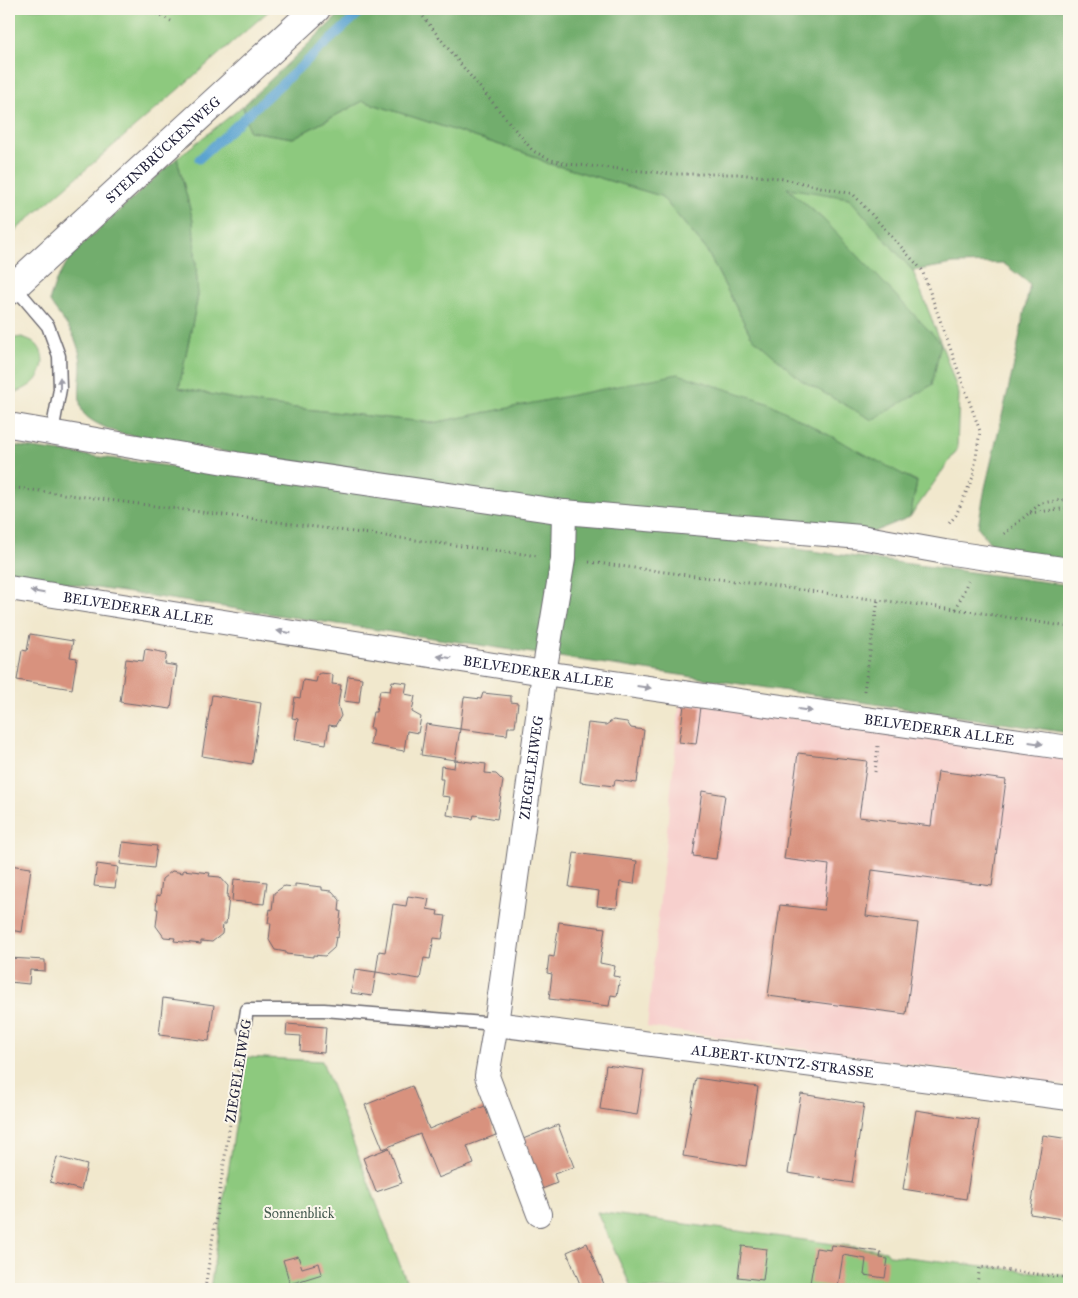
<svg xmlns="http://www.w3.org/2000/svg" width="1078" height="1298" viewBox="0 0 1078 1298" font-family="'IM FELL Great Primer',serif">
<style>
.built{fill:#f7d0cd}
.green{fill:#8dc97e;stroke:#58765c}
.forest{fill:#72ad6d;stroke:#4a6854}
.lines{fill:none;stroke-linecap:round;stroke-linejoin:round}
.stream{stroke:#59a2d0;stroke-width:9}
.building{fill:#d8927e}
.lane-casing{stroke:#6a676e;stroke-width:15}
.street-casing{stroke:#6a676e;stroke-width:26}
.secondary-casing{stroke:#6a676e;stroke-width:30}
.path{stroke:#6a676e;stroke-width:3;stroke-dasharray:1 4;stroke-linecap:butt}
.lane{stroke:#fff;stroke-width:12}
.street{stroke:#fff;stroke-width:24}
.secondary{stroke:#fff;stroke-width:28}
.oneway{fill:#9c9ca7}
.labels{text-anchor:middle;stroke-width:4;stroke-linejoin:round;paint-order:stroke}
.street-label{font-size:14px;fill:#22223b;stroke:#fbf7ec}
.park-label{font-size:14px;fill:#475c52;stroke:#fbf7ec}
</style>
<rect width="100%" height="100%" fill="#fbf7ec"/>
<filter id="ink" filterUnits="userSpaceOnUse"><feTurbulence type="fractalNoise" baseFrequency=".02" numOctaves="2"/><feDisplacementMap in="SourceGraphic" scale="10" xChannelSelector="R" yChannelSelector="G"/><feConvolveMatrix kernelMatrix="1 2 1 2 8 2 1 2 1" color-interpolation-filters="sRGB"/></filter>
<filter id="wash" filterUnits="userSpaceOnUse"><feTurbulence type="fractalNoise" baseFrequency=".0096" numOctaves="4" result="noise"/><feDisplacementMap in="SourceGraphic" scale="20" xChannelSelector="R" yChannelSelector="G"/><feGaussianBlur stdDeviation="1.12" result="paint"/><feColorMatrix in="noise" values="0 0 0 0 0 0 0 0 0 0 0 0 0 0 0 0 0 1.4 0 .05"/><feComposite in="paint" operator="in"/></filter>
<g filter="url(#wash)">
<rect width="100%" height="100%" fill="#f1e8cd"/>
<!-- built -->
<path class="built" d="M680,701L1069,757V1086L647,1027Z"/>
<!-- green -->
<g class="green">
<path d="M9,9H271L9,236Z"/>
<path d="M363,101L531,155L549,164L566,168L661,196L706,249L751,336L824,220L786,187L849,198L913,271L941,343L959,394L957,450L910,517L917,481L678,375L433,423L260,404L179,388L198,296L193,221L177,158L243,106L249,131L293,138Z"/>
<path d="M22,337C27,339 32,340 36,344C47,355 44,373 33,383C26,389 17,392 9,395V339Z"/>
<path d="M246,1057L322,1061L407,1283L417,1289H210Z"/>
<path d="M597,1212L886,1251L889,1255L1069,1276V1289H632Z"/>
</g>
<!-- forest -->
<g class="forest">
<path d="M345,9H1069V561L995,550L978,527L985,488L1013,369L1030,284L1003,263L953,264L913,271L849,198L787,188L824,220L941,343L932,385L872,420L801,380L751,336L706,249L661,196L566,168L549,164L531,155L363,101L293,138L249,131L243,106Z"/>
<path d="M177,158L193,221L198,296L179,388L260,404L433,423L678,374L767,402L917,482L910,517L861,537L564,512L118,433C107,428 92,423 84,414C76,404 81,377 81,364C81,358 79,351 77,345C72,328 59,317 50,302V298L56,281L70,257L85,242Z"/>
<path d="M9,445L1069,585V733L9,575Z"/>
</g>
<g class="lines">
<!-- stream -->
<path class="stream" d="M199,159L364,9"/>
</g>
<g id="blocks">
<!-- building -->
<g class="building">
<path d="M30,634L73,641L70,657L77,658L72,689L17,680L22,650L27,651Z"/>
<path d="M145,649L167,653L165,664L177,666L171,709L120,702L126,659L143,661Z"/>
<path d="M321,673L330,674L333,676L332,684L341,685L338,705L341,716L335,726L329,725L326,744L295,739L298,719L292,718L295,697L300,698L303,680L316,682L318,674Z"/>
<path d="M348,676L362,678L359,703L344,701Z"/>
<path d="M392,681L407,683L405,694L415,696L412,712L421,717L418,733L407,731L404,751L370,745L373,728H370L373,712H376L380,690L390,691Z"/>
<path d="M483,693L511,696V702L518,703L515,727H508L507,735L460,729L455,760L421,755L426,724L460,729L464,697L481,699Z"/>
<path d="M212,695L261,703L252,764L202,756Z"/>
<path d="M684,705L701,707L696,744L679,742Z"/>
<path d="M613,720L627,722L631,728L644,730L637,783L615,780L614,786L580,782L588,723L606,725Z"/>
<path d="M798,753L867,761L859,817L931,826L938,771L1006,780L992,886L872,870L866,916L918,923L906,1014L768,996L780,905L824,910L829,865L784,859Z"/>
<path d="M455,760L486,764L485,773L496,774L503,781L497,819L474,815L473,819L447,815L450,797L441,796L443,779H440L441,766L454,768Z"/>
<path d="M702,791L725,795L716,859L693,856Z"/>
<path d="M123,842L157,846L154,868L120,864Z"/>
<path d="M574,853L637,861L634,884L620,882L617,908L597,906L599,891L569,887Z"/>
<path d="M97,864L118,867L115,888L94,886Z"/>
<path d="M9,865L31,868L22,932L9,930Z"/>
<path d="M183,870L210,873L209,876L220,877L228,886L227,897L229,898L226,924H223L222,934L212,942L201,941V944L174,941L175,938L164,937L156,926L158,909H156L157,895L160,896L162,879L172,871L183,873Z"/>
<path d="M234,879L267,882L264,904L232,901Z"/>
<path d="M295,884L322,887V890L332,891L340,900L339,911H341L338,938L336,937L334,948L325,956L313,955V957L286,954V952L275,950L269,940L271,923H268L270,909L272,910L274,893L284,886L295,887Z"/>
<path d="M408,896L429,899L427,909L438,911L437,915L446,916L442,939L434,938L430,959L424,958L420,979L376,972L372,996L351,993L355,969L376,972L379,951L385,952L393,904L406,906Z"/>
<path d="M559,922L605,928L600,963L615,966L613,976L620,977L617,996L611,995L609,1006L549,999L552,974L547,973L549,956L554,957Z"/>
<path d="M9,958L45,960V971L30,970L29,984L9,982Z"/>
<path d="M163,998L214,1005L209,1041L159,1035Z"/>
<path d="M287,1024L326,1027L324,1053L300,1051L301,1036L286,1035Z"/>
<path d="M606,1065L644,1070L637,1115L600,1109Z"/>
<path d="M696,1078L758,1087L746,1166L683,1156Z"/>
<path d="M412,1086L429,1129L485,1106L496,1135L467,1146L474,1164L438,1178L420,1134L383,1149L365,1105Z"/>
<path d="M801,1094L864,1104L852,1183L788,1173Z"/>
<path d="M916,1110L979,1120L966,1199L903,1189Z"/>
<path d="M558,1125L574,1167L554,1174L557,1183L542,1189L523,1139Z"/>
<path d="M1043,1135L1069,1139V1220L1030,1214Z"/>
<path d="M389,1148L402,1183L376,1192L363,1158Z"/>
<path d="M57,1157L87,1165L81,1190L50,1182Z"/>
<path d="M587,1243L606,1289H582L567,1252Z"/>
<path d="M832,1245L881,1252L880,1258L888,1259L885,1278L864,1275L866,1259L843,1255L838,1287L810,1283L816,1248L831,1250Z"/>
<path d="M742,1246L767,1249L763,1280L738,1277Z"/>
<path d="M298,1256L302,1268L319,1263L322,1274L290,1284L283,1260Z"/>
</g>
</g>
</g>
<g filter="url(#ink)">
<use href="#blocks" fill-opacity="0" stroke="#6a676e" stroke-width="1"/>
<g class="lines">
<defs>
<g id="lane">
<path d="M14,286L48,326L59,356L60,389L52,432"/>
<path d="M244,1029L247,1010H324L496,1024"/>
</g>
<g id="street">
<path d="M9,425L236,464L564,512L861,537L945,552L1069,570"/>
<path id="s1" d="M9,588L544,673L1069,748"/>
<path id="s2" d="M496,1024L1069,1098"/>
<path id="s3" d="M539,1214L487,1076L496,1024L544,673L563,559L564,512"/>
</g>
<g id="secondary">
<path id="s4" d="M9,291L316,9"/>
</g>
</defs>
<!-- lane casing -->
<use href="#lane" class="lane-casing"/>
<!-- street casing -->
<use href="#street" class="street-casing"/>
<!-- secondary casing -->
<use href="#secondary" class="secondary-casing"/>
<!-- path -->
<g class="path">
<path d="M148,9L171,21"/>
<path d="M417,9L458,61L533,151L551,160L568,164L673,174H737L779,178L853,194L922,270L980,431L973,477L956,515L947,526"/>
<path d="M9,487L538,556"/>
<path d="M1030,513L1069,508"/>
<path d="M1004,534L1041,503L1069,499"/>
<path d="M589,562L878,600L956,609L968,581"/>
<path d="M956,609L1069,627"/>
<path d="M864,691L878,600"/>
<path d="M875,772L878,746"/>
<path d="M205,1289L241,1050"/>
<path d="M976,1289L980,1267L1069,1278"/>
</g>
<!-- lane -->
<use href="#lane" class="lane"/>
<!-- street -->
<use href="#street" class="street"/>
<!-- secondary -->
<use href="#secondary" class="secondary"/>
</g>
<!-- one-way arrows -->
<defs><path id="oneway-solid" d="M-6-.8H1V-3.2L6.5 0L1 3.2V.8H-6Z" transform="scale(1.25)"/></defs>
<g class="oneway">
<use href="#oneway-solid" transform="translate(60 384) rotate(-90)"/>
<use href="#oneway-solid" transform="translate(37 592) rotate(-171)"/>
<use href="#oneway-solid" transform="translate(284 632) rotate(-171)"/>
<use href="#oneway-solid" transform="translate(444 657) rotate(-171)"/>
<use href="#oneway-solid" transform="translate(644 687) rotate(8)"/>
<use href="#oneway-solid" transform="translate(805 710) rotate(8)"/>
<use href="#oneway-solid" transform="translate(1036 743) rotate(8)"/>
</g>
</g>
<g class="labels">
<!-- street labels -->
<g class="street-label">
<text dy="5" stroke="none"><textPath href="#s4" startOffset="209">STEINBRÜCKENWEG</textPath></text>
<text dy="5" stroke="none"><textPath href="#s1" startOffset="131">BELVEDERER ALLEE</textPath></text>
<text dy="5" stroke="none"><textPath href="#s1" startOffset="536">BELVEDERER ALLEE</textPath></text>
<text dy="5" stroke="none"><textPath href="#s1" startOffset="941">BELVEDERER ALLEE</textPath></text>
<text dy="5" stroke="none"><textPath href="#s3" startOffset="459">ZIEGELEIWEG</textPath></text>
<text dy="5" stroke="none"><textPath href="#s2" startOffset="289">ALBERT-KUNTZ-STRASSE</textPath></text>
<text transform="translate(238 1071) rotate(-81)" y="5">ZIEGELEIWEG</text>
</g>
<!-- park labels -->
<g class="park-label">
<text x="299" y="1218">Sonnenblick</text>
</g>
</g>
<!-- margin -->
<rect width="1078" height="1298" fill="none" stroke="#fbf7ec" stroke-width="30"/>
</svg>
